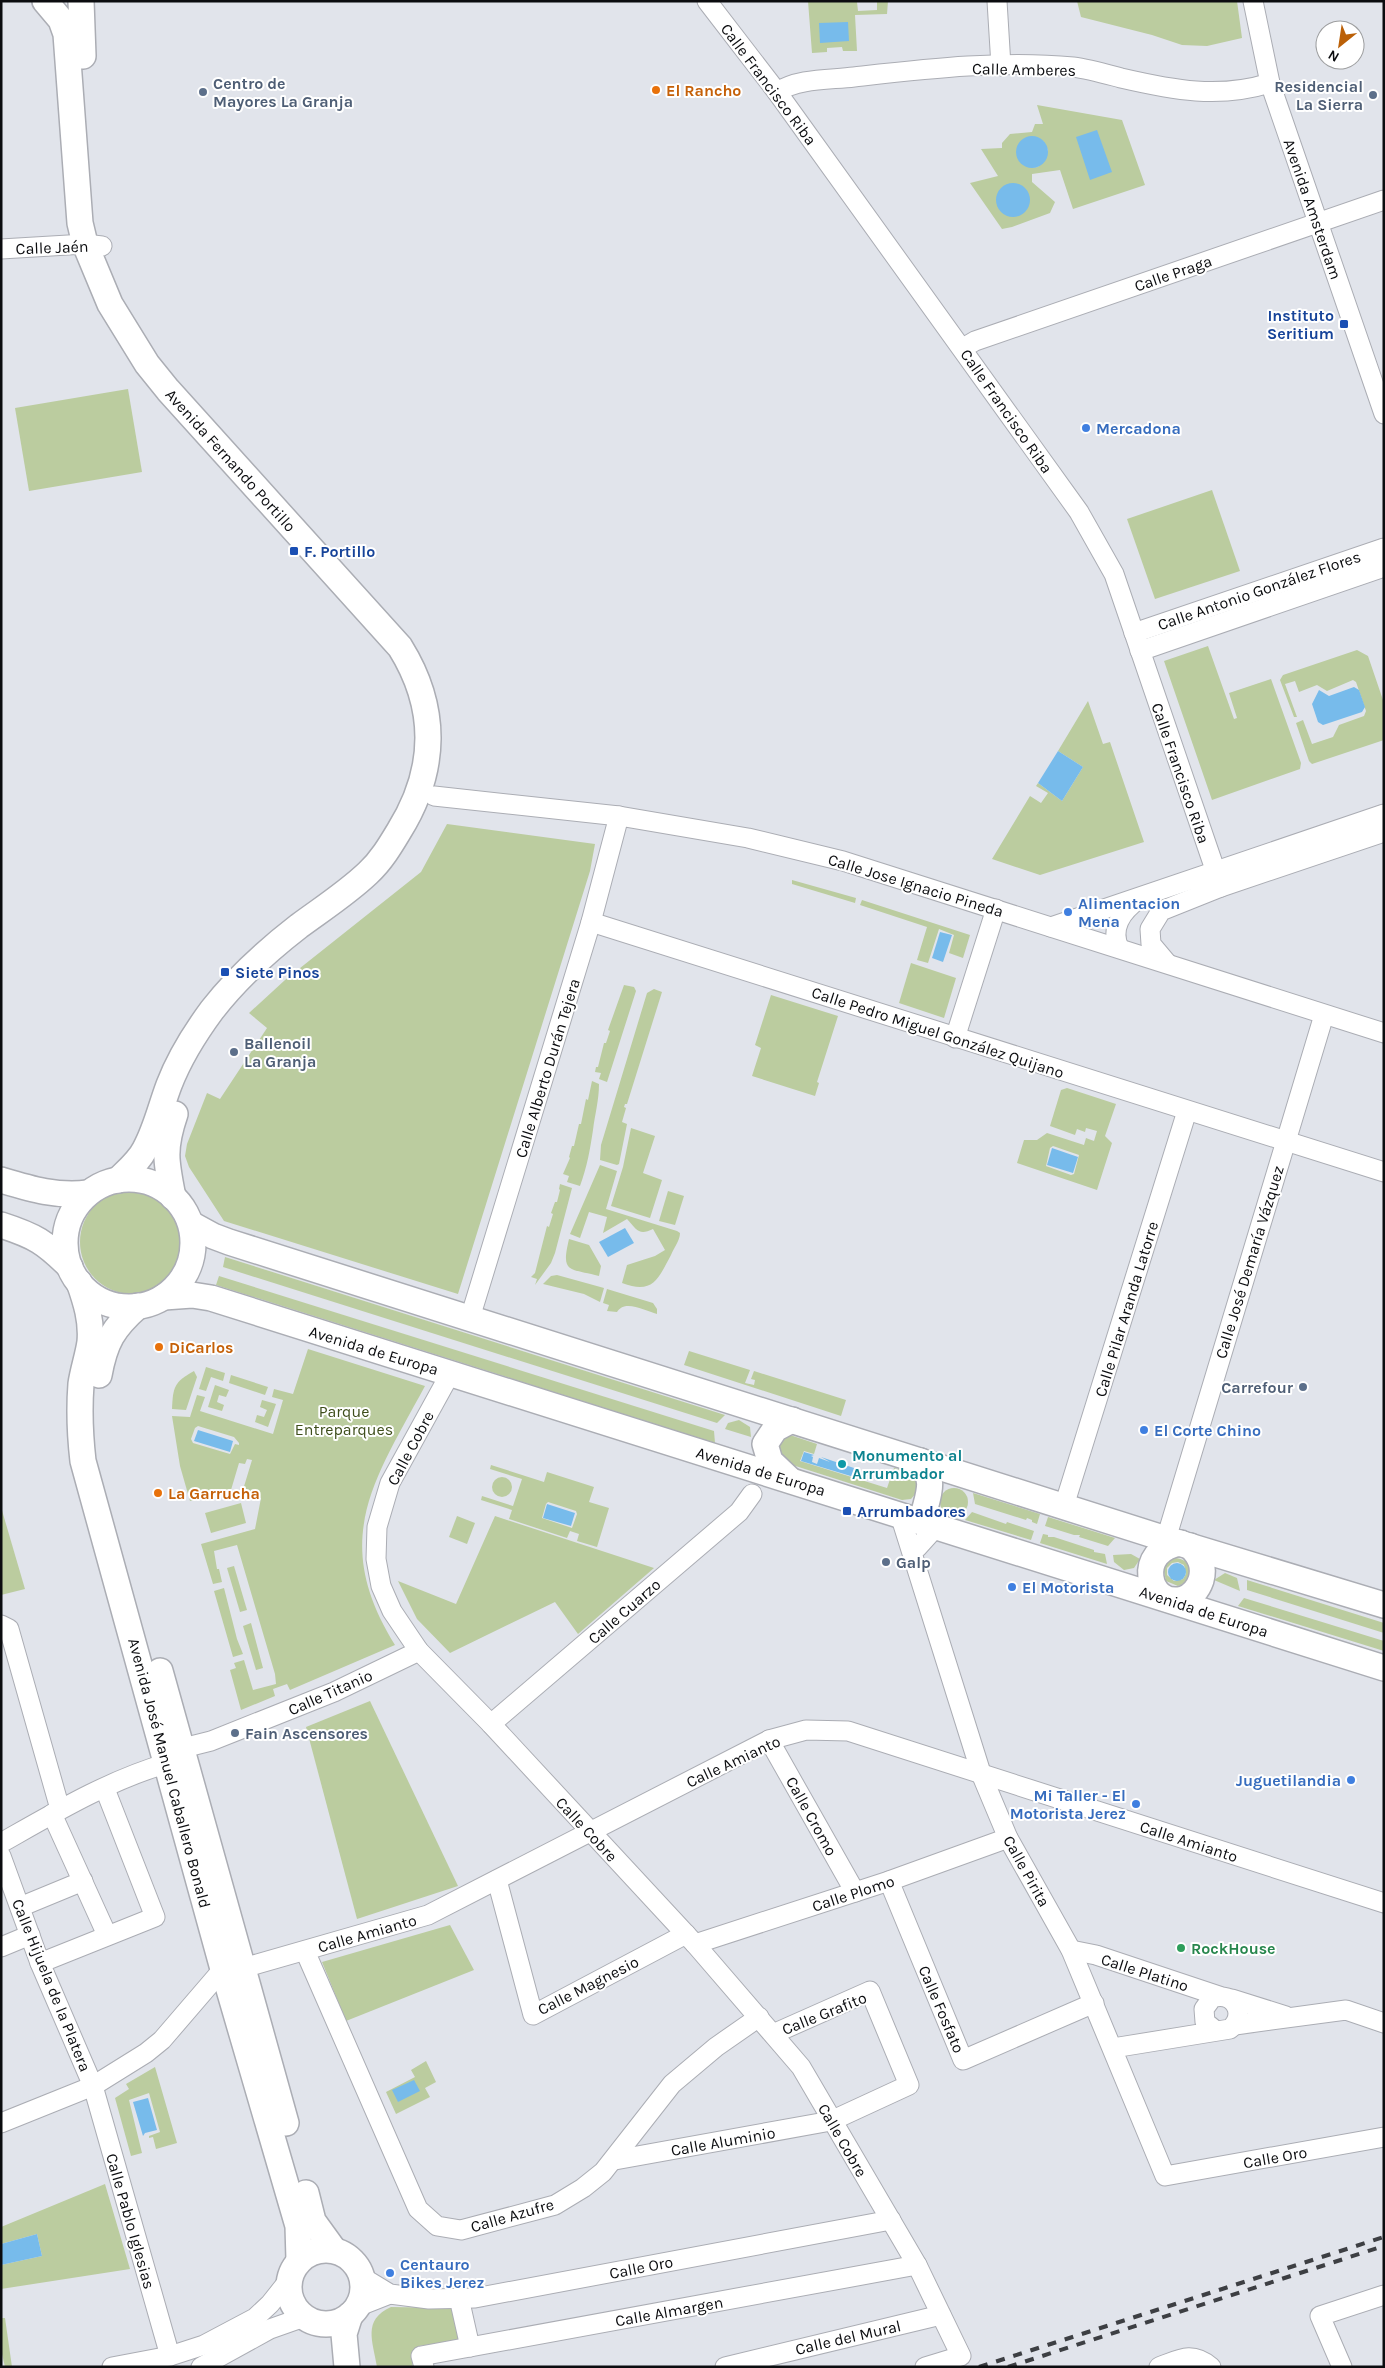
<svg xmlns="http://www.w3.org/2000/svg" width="1385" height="2368" viewBox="0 0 1385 2368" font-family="Karla,sans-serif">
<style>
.green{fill:#bbcc9f;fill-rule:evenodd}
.water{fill:#77bbeb}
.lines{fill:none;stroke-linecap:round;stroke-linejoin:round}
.minor-casing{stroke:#abadb4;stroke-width:21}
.major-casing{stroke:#abadb4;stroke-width:28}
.minor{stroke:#fff;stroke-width:19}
.major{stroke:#fff;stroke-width:25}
.rail{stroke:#3d3f43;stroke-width:4;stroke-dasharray:9 9;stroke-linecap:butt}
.food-dot{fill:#e8710a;stroke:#fff;stroke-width:2}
.service-dot{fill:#5c6f8a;stroke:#fff;stroke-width:2}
.transit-dot{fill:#1a4fb4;stroke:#fff;stroke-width:2}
.shop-dot{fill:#3f7fe0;stroke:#fff;stroke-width:2}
.culture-dot{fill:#0f9aa8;stroke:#fff;stroke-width:2}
.leisure-dot{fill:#2e9e5b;stroke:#fff;stroke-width:2}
.labels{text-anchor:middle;stroke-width:4;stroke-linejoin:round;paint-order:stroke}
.street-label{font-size:16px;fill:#0b0c0f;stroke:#fff}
.service-label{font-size:16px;font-weight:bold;fill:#4e5e75;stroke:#fff;text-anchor:start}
.food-label{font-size:16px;font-weight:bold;fill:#c56008;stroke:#fff;text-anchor:start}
.transit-label{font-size:16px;font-weight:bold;fill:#164399;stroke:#fff;text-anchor:start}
.shop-label{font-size:16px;font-weight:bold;fill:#366cbe;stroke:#fff;text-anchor:start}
.park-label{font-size:16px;fill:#3e4e1b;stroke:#fff}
.culture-label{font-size:16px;font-weight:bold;fill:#0d838f;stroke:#fff;text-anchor:start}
.leisure-label{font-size:16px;font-weight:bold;fill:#27864d;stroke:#fff;text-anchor:start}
</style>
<rect width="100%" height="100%" fill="#e1e4eb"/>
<!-- green -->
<g class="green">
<path d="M808,1H860L857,2L858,11L877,10V1H888L887,14L855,15L857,51H843L842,47L827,48V52L812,53Z"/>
<path d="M1077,1H1237L1242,38L1207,46L1182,45L1152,35L1081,17Z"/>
<path d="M1037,105L1122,120L1145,185L1073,209L1060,170L1032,174V182L1055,202L1050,213L1012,227L1002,229L970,183L998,176L981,149L1002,148V143L1010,134L1032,132L1035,124H1043ZM1029,137L1043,141L1048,150L1038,167C1018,171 1008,145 1029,137Z"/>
<path d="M128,389L142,472L29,491L15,408Z"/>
<path d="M1212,490L1240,571L1155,599L1127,519Z"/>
<path d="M1208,646L1234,719L1237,718L1229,693L1271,679L1301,763L1300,769L1212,800L1164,661Z"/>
<path d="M1357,650L1368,656L1384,703V740L1312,764L1309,761L1296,723L1303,720L1312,744L1333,737L1339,725L1364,716L1366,711L1356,682L1353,680L1327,691L1317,685L1299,692L1295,681L1285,684L1297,717H1294L1280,680L1283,675Z"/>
<path d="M1088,701L1103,744L1110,742L1144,842L1040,875L992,859L1030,796L1041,803L1048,793L1036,786L1038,783L1062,801L1083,767L1058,751Z"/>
<path d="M447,824L595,844L590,871L458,1294L224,1221L189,1167L185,1156L187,1144L207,1093L220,1099L267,1028L249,1013L285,980L421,872Z"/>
<path d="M792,880L856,898L855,903L792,884Z"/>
<path d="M862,900L970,935L963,958L949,953L954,935L939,929L928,963L917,960L927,927L860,905Z"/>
<path d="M911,963L956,978L944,1018L899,1003Z"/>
<path d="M624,985L634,987L636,991L607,1082L599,1079L601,1073L595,1072L596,1067H598L604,1043H606L610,1031L608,1030Z"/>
<path d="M654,989L662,992L627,1104H625L624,1107L626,1108L622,1122L627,1124L619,1164L617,1165L600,1160L601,1145L647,993Z"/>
<path d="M771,995L838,1016L817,1082L819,1083L815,1096L752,1076L761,1048L755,1045Z"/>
<path d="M592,1081L599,1084C599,1100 595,1114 593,1130C590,1150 587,1167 580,1186L567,1182L569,1176L563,1174L570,1158L569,1157L572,1146H574L579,1124H581L586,1099L588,1100Z"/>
<path d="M1067,1088L1116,1104L1105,1136L1112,1143L1097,1190L1017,1163L1024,1140H1037L1047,1133L1084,1145L1086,1138L1094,1141L1097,1131L1086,1128L1085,1132L1077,1129L1075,1135L1050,1126L1061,1090ZM1053,1146L1079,1155L1074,1174L1071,1175L1046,1166L1050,1148Z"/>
<path d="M631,1128L655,1136L643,1173L662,1180L650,1218L611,1206L623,1167Z"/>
<path d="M600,1165L617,1171L606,1209L677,1231L680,1233C680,1240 674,1248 671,1255C658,1279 653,1295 622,1283L627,1265L655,1256L665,1250L653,1229C639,1236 637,1230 627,1219L603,1233L607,1217L589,1212L580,1238L570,1234Z"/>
<path d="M560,1184L572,1188L555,1253L551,1263L535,1285L537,1279L531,1277L535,1273L547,1226L549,1227L553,1214L551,1213L555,1202H557L560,1190L559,1189Z"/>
<circle cx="132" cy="1242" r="52"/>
<path d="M668,1191L684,1196L675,1225L659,1221Z"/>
<path d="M569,1239L589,1245L601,1266L599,1276C568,1268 561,1273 569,1239Z"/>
<path d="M225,1257L725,1415L717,1423L223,1267Z"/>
<path d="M557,1275L604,1288L600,1302L584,1294L543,1284L551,1276Z"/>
<path d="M219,1276L714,1431L715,1443L216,1285Z"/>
<path d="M607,1289L653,1303L657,1309V1314C645,1311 625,1299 617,1312L607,1311L609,1305L603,1303Z"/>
<path d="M308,1349L425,1386C373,1482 330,1540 395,1645L290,1690L287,1684L273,1689L275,1696L241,1710L230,1670L236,1668L234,1663L244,1660L253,1690L276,1684L275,1674L237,1545L214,1551L217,1569H219L222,1582L213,1584L201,1544L255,1529L261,1498L242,1493L252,1460L247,1459L245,1464L239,1463L231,1490L190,1501L180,1466L172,1416L190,1417L197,1395L205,1397L200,1411L273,1434L283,1400L272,1397L274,1389L293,1394ZM198,1426L234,1437L239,1443V1445L235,1444L230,1454L193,1443L191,1439L195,1428Z"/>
<path d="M689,1351L750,1370L745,1383L754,1385L755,1380L751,1379L754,1371L846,1400L841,1416L684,1365Z"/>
<path d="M206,1367L225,1373L223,1381L211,1377L206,1391L199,1389Z"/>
<path d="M194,1371L197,1377L186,1410L172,1409C173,1387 174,1382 194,1371Z"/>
<path d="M231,1375L268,1387L265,1395L229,1383Z"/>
<path d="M215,1385L229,1390L226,1397L219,1395L217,1402L224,1405L222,1411L208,1407Z"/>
<path d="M262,1400L276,1404L268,1427L255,1422L257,1415L264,1417L267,1410L260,1407Z"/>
<path d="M739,1420L750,1427L751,1437L725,1429L728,1423Z"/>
<path d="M784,1436H793L817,1444L814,1454L804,1451L800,1461L887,1488L894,1468C911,1473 918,1472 917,1492L911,1499L902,1500L783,1462L775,1451Z"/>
<path d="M491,1465L544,1482L547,1472L594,1487L589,1502L609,1508L597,1547L577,1541L579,1534L570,1531L567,1538L509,1519L512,1510L481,1500L482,1496L513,1506L522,1479L490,1469ZM548,1502L576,1511L577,1514L572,1528L542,1518L546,1504Z"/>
<circle cx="502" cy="1487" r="10"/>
<circle cx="954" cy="1502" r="14"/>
<path d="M973,1493L1040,1514L1037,1524L1032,1522V1520L1027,1518L1026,1520L975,1504Z"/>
<path d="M241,1503L246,1523L211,1533L205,1513Z"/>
<path d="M1,1507L25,1589L1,1595Z"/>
<path d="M972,1512L1006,1524L1007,1522L1034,1531L1031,1540L965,1520Z"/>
<path d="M457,1516L475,1523L467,1544L449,1537Z"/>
<path d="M495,1516L654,1568L578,1634L555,1602L450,1653L417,1619L398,1581L456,1604Z"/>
<path d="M1048,1517L1115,1538L1108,1546L1079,1537L1080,1535H1074L1045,1526Z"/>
<path d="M1043,1534L1048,1535V1537H1054L1094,1550V1552L1105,1554L1107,1564L1040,1543Z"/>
<path d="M1131,1554L1140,1559L1134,1568L1124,1570L1114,1562L1113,1555Z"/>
<path d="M1174,1558C1193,1558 1196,1580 1178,1586L1166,1581L1163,1567ZM1178,1562L1184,1565L1186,1574L1183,1579L1174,1581L1167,1575V1568L1172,1563Z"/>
<path d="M234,1566L247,1610L240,1612L227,1568Z"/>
<path d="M1225,1573L1237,1578L1240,1591L1214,1580Z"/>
<path d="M1247,1580L1384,1623V1633L1247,1590Z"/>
<path d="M224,1588L237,1639L243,1654L233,1657L214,1591Z"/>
<path d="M1244,1598L1384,1641V1651L1238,1606Z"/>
<path d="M251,1623L263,1668L256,1670L243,1626Z"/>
<path d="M370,1701L458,1886L357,1919L306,1727Z"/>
<path d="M450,1925L474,1970L346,2021L322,1962Z"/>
<path d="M426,2061L436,2082L425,2088L430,2097L396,2114L386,2092L415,2077L411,2070Z"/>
<path d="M155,2067L177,2143L156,2149L153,2137L149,2138V2136L160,2132L149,2093L129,2100L142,2153L131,2156L115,2098L129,2089L126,2084Z"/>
<path d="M105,2184L130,2269L1,2289V2265L42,2256L37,2234L1,2244V2227Z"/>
<path d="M391,2307L453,2308L460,2340L419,2346C410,2352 411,2357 413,2367H377C373,2341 362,2320 391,2307Z"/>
<path d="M1,2318H5L12,2367H5L1,2350Z"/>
</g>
<!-- water -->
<g class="water">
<path d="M848,22L849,41L820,43L819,23Z"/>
<path d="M1097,130L1112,172L1090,180L1076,137Z"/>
<circle cx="1032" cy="152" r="16"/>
<circle cx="1013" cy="200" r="17"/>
<path d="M1354,687L1359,690L1365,707L1362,712L1323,725L1318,722L1312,704L1319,690L1329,696Z"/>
<path d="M1058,751L1083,767L1062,801L1038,783Z"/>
<path d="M940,932L952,935L943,962L932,958Z"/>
<path d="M1052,1148L1078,1157L1073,1173L1047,1165Z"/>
<path d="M625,1228L634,1243L608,1257L599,1242Z"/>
<path d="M198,1430L233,1441L230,1452L194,1441Z"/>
<path d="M804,1452L814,1455L811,1456L813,1457L812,1462L817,1464L819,1458L830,1462L821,1457L857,1469L854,1477L801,1461Z"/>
<path d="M547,1504L575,1513L571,1526L543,1518Z"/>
<circle cx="1177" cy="1572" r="9"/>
<path d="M414,2080L420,2091L398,2102L392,2090Z"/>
<path d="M148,2098L157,2130L145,2133L143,2136L133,2102Z"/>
<path d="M37,2234L42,2256L1,2265V2244Z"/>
</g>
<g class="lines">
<defs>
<g id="minor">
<path d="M707,1L777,92L1079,512L1114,574L1221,887"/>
<path d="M997,1L1001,66"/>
<path d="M1253,1L1270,83L1384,414"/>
<path d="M777,92C799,78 829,80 854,77C926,69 1001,60 1073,67C1089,69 1106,74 1121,78C1173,90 1219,99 1270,83"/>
<path d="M1,249L85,244L102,246"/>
<path d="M963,348L975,341L1384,200"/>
<path d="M1134,633L1384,548"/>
<path d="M1140,651L1384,567"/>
<path d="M434,796L619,816L748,838L843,861L1384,1033"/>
<path d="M591,922L1384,1172"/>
<path d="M1051,927L1384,814"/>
<path d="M1119,948C1110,928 1122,911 1139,899"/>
<path d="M1167,963L1151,944L1150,929L1161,911L1221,887L1384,832"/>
<path d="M955,1038L996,909"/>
<path d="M470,1318L591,922L619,816"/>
<path d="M450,1374L390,1483L377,1527L376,1559L381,1586L392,1611L419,1651L491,1724L695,1944L801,2067L917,2265L961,2356L925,2367"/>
<path d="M1064,1506L1187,1111"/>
<path d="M900,1515L982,1776L1008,1838L1071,1950L1165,2176L1384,2137"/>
<path d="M1166,1539L1324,1015"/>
<path d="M917,1548L936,1527"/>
<path d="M1,1625L9,1629L60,1809"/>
<path d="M491,1724L739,1512L752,1494"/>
<path d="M769,1740L855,1892"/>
<path d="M183,1748L211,1741L334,1692L419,1651"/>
<path d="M52,1814L107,1935"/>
<path d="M1,1843C54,1813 109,1780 168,1763"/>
<path d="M1,1856L40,1963L93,2086L170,2356"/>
<path d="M497,1880L533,2015L686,1934"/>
<path d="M889,1881L963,2060L1094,2003"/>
<path d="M20,1907L83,1881"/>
<path d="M695,1944L889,1881L1008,1838"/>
<path d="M1,1947L30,1935"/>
<path d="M1071,1950L1096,1955L1219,1996"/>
<path d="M305,1951L418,2209L437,2226L461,2230L555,2205L583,2188L603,2172L672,2084L716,2047L759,2017"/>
<path d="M40,1963L155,1917L105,1789"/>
<path d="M243,1968L428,1915L769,1740L806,1730L848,1731L1384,1903"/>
<path d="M1232,1999L1286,2016"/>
<path d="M1235,2025L1346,2010L1384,2023"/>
<path d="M1113,2048L1230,2029C1247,2014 1234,1991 1212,1998L1204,2009L1205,2022L1216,2031"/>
<path d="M1,2123L93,2086L146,2053L162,2040L223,1969"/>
<path d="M615,2160L831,2121L909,2085L870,1991L773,2034"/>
<path d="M362,2277L390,2294L429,2299L475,2298L891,2220"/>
<path d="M459,2298L470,2347"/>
<path d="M357,2307L390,2294"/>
<path d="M112,2367L170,2356L204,2345L255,2318L270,2304L289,2280"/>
<path d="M201,2367L270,2329L304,2317"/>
<path d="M424,2367L421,2356L917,2265"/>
<path d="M725,2367L941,2315"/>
<path d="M1159,2367C1180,2359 1192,2351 1211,2367"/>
<path d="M1342,2367L1320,2316L1384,2295"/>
</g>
<g id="major">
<path d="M45,1L61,20L66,34L80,223L85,244L110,304L147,364L168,390L400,647C438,708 437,770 399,831C390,846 381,861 368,873C347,893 322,909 299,926C268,950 236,979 212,1010C195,1033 179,1059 169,1085C161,1106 156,1129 145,1149C139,1161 128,1170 118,1180"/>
<path d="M81,1L83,56"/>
<circle cx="129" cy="1243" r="64"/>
<path d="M1,1180C31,1189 57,1197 88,1193"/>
<path d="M173,1197C166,1162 163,1149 175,1114"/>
<path d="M191,1224L213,1236L229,1242L1166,1539L1384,1605"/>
<path d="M1,1225C35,1236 45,1242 70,1267"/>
<path d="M79,1282C86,1302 92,1321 90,1342C88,1356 83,1370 81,1384C79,1410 80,1435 83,1461L223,1969L298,2226L299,2260"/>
<path d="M164,1297L192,1295L211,1298L1384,1668"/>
<path d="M99,1375C105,1342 113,1328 138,1306"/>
<path d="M920,1461C938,1483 926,1497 922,1522"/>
<path d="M789,1479L770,1461L765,1444L775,1429L792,1420"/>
<path d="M1181,1543C1134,1549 1147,1609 1183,1599C1192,1596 1198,1589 1201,1580C1205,1566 1200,1556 1190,1546"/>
<path d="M160,1671L286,2123"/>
<path d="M306,2193L313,2221L334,2250"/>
<circle cx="326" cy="2287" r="37"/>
<path d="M347,2367L344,2334L350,2315"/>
</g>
</defs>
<!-- minor casing -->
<use href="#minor" class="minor-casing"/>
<!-- major casing -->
<use href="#major" class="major-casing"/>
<!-- minor -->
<use href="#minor" class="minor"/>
<!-- major -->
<use href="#major" class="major"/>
<!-- rail -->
<g class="rail">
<path d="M979,2367L1384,2237"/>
<path d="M1008,2367L1384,2246"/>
</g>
</g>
<!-- markers -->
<g class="food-dot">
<circle cx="656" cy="90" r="5"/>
<circle cx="159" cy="1347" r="5"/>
<circle cx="158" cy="1493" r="5"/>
</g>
<g class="service-dot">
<circle cx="203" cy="92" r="5"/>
<circle cx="1373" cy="95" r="5"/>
<circle cx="234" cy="1052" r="5"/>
<circle cx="1303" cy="1387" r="5"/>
<circle cx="886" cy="1562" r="5"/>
<circle cx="235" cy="1733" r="5"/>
</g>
<g class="transit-dot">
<rect x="1339" y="319" width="10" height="10" rx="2.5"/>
<rect x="289" y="546" width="10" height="10" rx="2.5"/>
<rect x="220" y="967" width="10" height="10" rx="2.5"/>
<rect x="842" y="1506" width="10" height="10" rx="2.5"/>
</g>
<g class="shop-dot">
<circle cx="1086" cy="428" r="5"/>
<circle cx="1068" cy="912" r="5"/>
<circle cx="1144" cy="1430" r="5"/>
<circle cx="1012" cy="1587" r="5"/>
<circle cx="1351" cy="1780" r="5"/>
<circle cx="1136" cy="1804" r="5"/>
<circle cx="390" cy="2273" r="5"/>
</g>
<circle class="culture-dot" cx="842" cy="1464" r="5"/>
<circle class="leisure-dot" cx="1181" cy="1948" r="5"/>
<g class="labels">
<!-- street labels -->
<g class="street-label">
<text transform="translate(1024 69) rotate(1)" y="6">Calle Amberes</text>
<text transform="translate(769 84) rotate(53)" y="6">Calle Francisco Riba</text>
<text transform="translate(1313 209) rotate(71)" y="6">Avenida Amsterdam</text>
<text transform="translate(52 247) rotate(-2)" y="6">Calle Jaén</text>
<text transform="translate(1173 273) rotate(-19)" y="6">Calle Praga</text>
<text transform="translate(1007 411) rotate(55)" y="6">Calle Francisco Riba</text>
<text transform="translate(231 460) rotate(48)" y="6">Avenida Fernando Portillo</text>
<text transform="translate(1259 590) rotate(-19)" y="6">Calle Antonio González Flores</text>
<text transform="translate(1181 773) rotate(71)" y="6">Calle Francisco Riba</text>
<text transform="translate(916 885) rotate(17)" y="6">Calle Jose Ignacio Pineda</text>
<text transform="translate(938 1032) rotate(18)" y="6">Calle Pedro Miguel González Quijano</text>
<text transform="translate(547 1068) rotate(-73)" y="6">Calle Alberto Durán Tejera</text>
<text transform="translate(1249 1262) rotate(-73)" y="6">Calle José Demaría Vázquez</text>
<text transform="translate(1126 1309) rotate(-73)" y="6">Calle Pilar Aranda Latorre</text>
<text transform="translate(374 1350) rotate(17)" y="6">Avenida de Europa</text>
<text transform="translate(410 1448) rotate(-62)" y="6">Calle Cobre</text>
<text transform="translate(761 1471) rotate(17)" y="6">Avenida de Europa</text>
<text transform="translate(624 1611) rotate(-41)" y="6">Calle Cuarzo</text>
<text transform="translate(1204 1611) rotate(18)" y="6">Avenida de Europa</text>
<text transform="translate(330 1692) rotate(-24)" y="6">Calle Titanio</text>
<text transform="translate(733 1761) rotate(-25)" y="6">Calle Amianto</text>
<text transform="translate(170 1773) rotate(75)" y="6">Avenida José Manuel Caballero Bonald</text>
<text transform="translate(812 1816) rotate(61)" y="6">Calle Cromo</text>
<text transform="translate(587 1829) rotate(47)" y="6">Calle Cobre</text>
<text transform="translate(1189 1841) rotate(18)" y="6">Calle Amianto</text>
<text transform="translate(1027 1871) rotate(61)" y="6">Calle Pirita</text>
<text transform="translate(853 1893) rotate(-18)" y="6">Calle Plomo</text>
<text transform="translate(367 1933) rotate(-16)" y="6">Calle Amianto</text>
<text transform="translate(1145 1972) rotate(18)" y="6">Calle Platino</text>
<text transform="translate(52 1985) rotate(68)" y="6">Calle Hijuela de la Platera</text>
<text transform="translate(588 1985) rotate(-27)" y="6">Calle Magnesio</text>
<text transform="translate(942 2009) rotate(67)" y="6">Calle Fosfato</text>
<text transform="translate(824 2013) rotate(-22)" y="6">Calle Grafito</text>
<text transform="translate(843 2140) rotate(60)" y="6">Calle Cobre</text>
<text transform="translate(723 2141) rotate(-10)" y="6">Calle Aluminio</text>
<text transform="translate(1275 2157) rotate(-10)" y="6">Calle Oro</text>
<text transform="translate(512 2215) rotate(-16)" y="6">Calle Azufre</text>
<text transform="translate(131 2221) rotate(74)" y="6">Calle Pablo Iglesias</text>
<text transform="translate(641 2267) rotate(-11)" y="6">Calle Oro</text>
<text transform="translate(669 2311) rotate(-10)" y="6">Calle Almargen</text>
<text transform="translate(848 2337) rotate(-13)" y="6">Calle del Mural</text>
</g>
<!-- service labels -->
<g class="service-label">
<text x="213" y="89">Centro de<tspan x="213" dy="18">Mayores La Granja</tspan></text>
<text x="1363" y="92" text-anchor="end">Residencial<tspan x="1363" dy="18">La Sierra</tspan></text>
<text x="244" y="1049">Ballenoil<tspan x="244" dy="18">La Granja</tspan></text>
<text x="1293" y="1393" text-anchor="end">Carrefour</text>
<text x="896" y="1568">Galp</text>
<text x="245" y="1739">Fain Ascensores</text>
</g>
<!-- food labels -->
<g class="food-label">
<text x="666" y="96">El Rancho</text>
<text x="169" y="1353">DiCarlos</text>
<text x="168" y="1499">La Garrucha</text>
</g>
<!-- transit labels -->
<g class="transit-label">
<text x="1334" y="321" text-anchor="end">Instituto<tspan x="1334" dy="18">Seritium</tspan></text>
<text x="304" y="557">F. Portillo</text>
<text x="235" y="978">Siete Pinos</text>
<text x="857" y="1517">Arrumbadores</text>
</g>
<!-- shop labels -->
<g class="shop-label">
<text x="1096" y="434">Mercadona</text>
<text x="1078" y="909">Alimentacion<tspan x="1078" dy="18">Mena</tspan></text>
<text x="1154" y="1436">El Corte Chino</text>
<text x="1022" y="1593">El Motorista</text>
<text x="1341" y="1786" text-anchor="end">Juguetilandia</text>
<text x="1126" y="1801" text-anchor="end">Mi Taller - El<tspan x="1126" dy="18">Motorista Jerez</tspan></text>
<text x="400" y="2270">Centauro<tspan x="400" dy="18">Bikes Jerez</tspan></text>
</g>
<!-- park labels -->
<g class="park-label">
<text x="344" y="1417">Parque<tspan x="344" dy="18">Entreparques</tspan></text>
</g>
<!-- culture labels -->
<g class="culture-label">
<text x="852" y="1461">Monumento al<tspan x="852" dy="18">Arrumbador</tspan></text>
</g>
<!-- leisure labels -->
<g class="leisure-label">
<text x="1191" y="1954">RockHouse</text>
</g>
</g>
<!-- border -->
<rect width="1385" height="2368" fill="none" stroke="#0b0c0f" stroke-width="5"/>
<!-- north arrow -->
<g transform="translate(1340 45) rotate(210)"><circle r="24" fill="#ffffff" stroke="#9d9e9f"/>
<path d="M0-4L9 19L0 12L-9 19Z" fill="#bb6007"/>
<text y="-8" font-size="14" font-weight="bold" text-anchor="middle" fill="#0b0c0f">N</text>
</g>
</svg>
